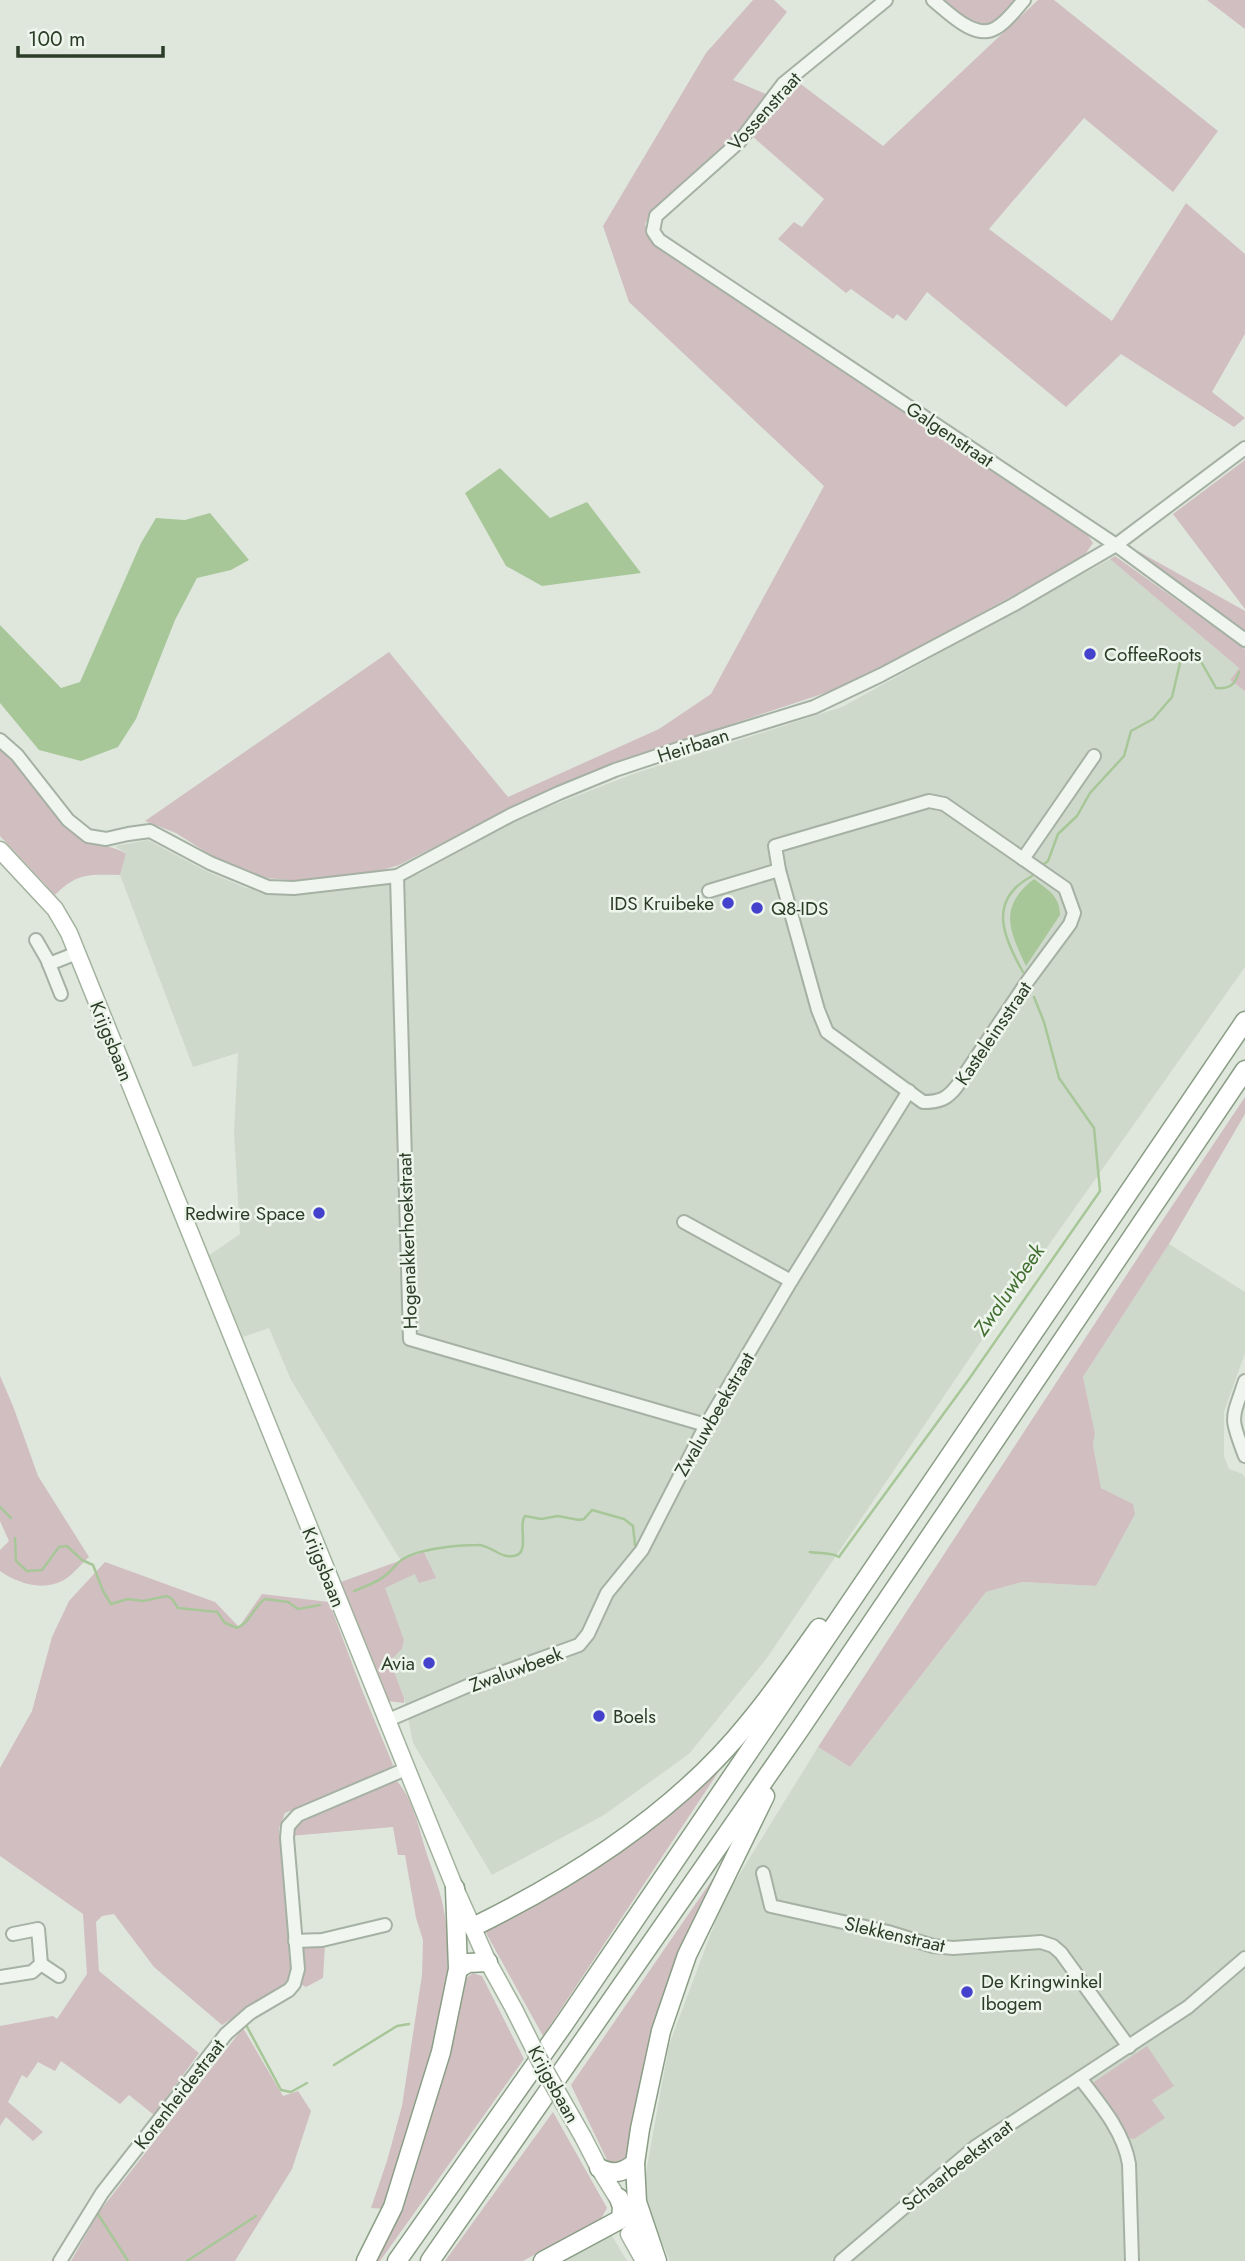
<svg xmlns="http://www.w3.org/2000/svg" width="1245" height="2261" viewBox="0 0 1245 2261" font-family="Jost,sans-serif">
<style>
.built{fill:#ced9cb}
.green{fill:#d1bec0}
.water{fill:#a7c798}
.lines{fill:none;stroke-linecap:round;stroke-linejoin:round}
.stream{stroke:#a7c798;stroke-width:2.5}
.minor-casing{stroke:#a5b1a3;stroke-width:16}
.major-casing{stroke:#a2b29d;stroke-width:19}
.highway-casing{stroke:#8a9d85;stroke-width:21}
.minor{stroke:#f1f5f0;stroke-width:12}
.major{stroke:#fff;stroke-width:16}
.highway{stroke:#fff;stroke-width:18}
.major-bridge-casing{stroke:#a2b29d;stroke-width:19;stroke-linecap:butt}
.major-bridge{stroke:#fff;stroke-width:16}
.poi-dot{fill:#4442cc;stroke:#eef5ec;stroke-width:2.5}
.labels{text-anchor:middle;stroke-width:5;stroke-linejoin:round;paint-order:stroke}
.street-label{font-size:19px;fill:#2b3d27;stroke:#eef5ec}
.poi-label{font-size:19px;fill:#2b3d27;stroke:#eef5ec;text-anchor:start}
.water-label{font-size:21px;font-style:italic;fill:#437032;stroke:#eef5ec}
</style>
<rect width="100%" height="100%" fill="#dfe7dd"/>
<!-- built -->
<g class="built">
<path d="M1110,559L1239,668L1230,680L1245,691V967L986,1334L767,1658L689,1754L604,1815L492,1875L413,1743L404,1698L390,1661L402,1649L404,1640L384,1588L415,1574L435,1578L425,1553L401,1561L291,1380L269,1328L243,1337L208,1256L240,1234L234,1132L238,1053L193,1067L120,875L126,854L115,846L148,840L206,871L246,888L278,893L379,883L419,874L522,817L633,774L842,707Z"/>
<path d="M1169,1244L1245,1292V1353L1224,1412V1456L1229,1469L1243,1474L1245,1478V2261H670L647,2209L644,2183L669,2045L723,1901L818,1747L850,1767L986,1592L1022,1582L1096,1586L1133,1504L1101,1488L1093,1445L1095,1433L1083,1377Z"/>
<path d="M611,2234L627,2261H562Z"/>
</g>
<!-- green -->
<g class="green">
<path d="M753,0H774L787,12L733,80L766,94L744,126L712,159L650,214L645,224L651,240L1083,528L1093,543L1084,556L1071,564L901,657L831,691L627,759L513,807L399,865L376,872L300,881L266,878L217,859L176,833L145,821L389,652L508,797L659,729L711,694L824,486L629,302L603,226L706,53Z"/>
<path d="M940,0H1016C979,38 980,29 940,0Z"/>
<path d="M1038,0H1054L1218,131L1173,192L1084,118L989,229L1112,321L1186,203L1245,254V334L1212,392L1245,418L1234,427L1121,354L1066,407L927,292L906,321L897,314L893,319L851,289L846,293L778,239L794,222L802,227L824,199L752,136L773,103L794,79L883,146Z"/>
<path d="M1207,0H1245V29Z"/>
<path d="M1245,460V609L1173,514Z"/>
<path d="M1136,550L1245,611V631L1133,553Z"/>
<path d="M1115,556L1245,649V691L1230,680L1239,668L1110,559Z"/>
<path d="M0,746L87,841C102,846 114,846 126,854L120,875C90,875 78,872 55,895L0,836Z"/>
<path d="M1245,1097V1114L1169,1244L1083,1377L1095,1433L1093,1445L1101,1488L1133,1504L1135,1514L1096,1586L1022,1582L986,1592L850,1767L818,1747L1154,1233Z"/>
<path d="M0,1376L13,1406L38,1476L89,1557C81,1564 73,1575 64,1580C43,1592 17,1583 0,1571V1550L9,1541L0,1521Z"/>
<path d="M424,1552L436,1578L419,1583L415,1574L385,1588L404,1640L402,1649L390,1661L404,1698V1703L387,1701L338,1583Z"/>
<path d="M105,1562L215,1602L239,1627L262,1594L329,1602L362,1690L393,1765L388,1770L285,1813L279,1828L291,1959L290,1974L286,1983L222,2025L154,1967L114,1914L102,1916L96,1922L99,1971L199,2053L154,2115L129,2095L120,2104L61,2061L55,2071L38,2062L27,2078L22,2075L8,2102L43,2132L33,2141L6,2117L0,2126V2026L53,2016L57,2019L87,1974L83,1914L0,1856V1768L32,1711L52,1637L69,1601Z"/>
<path d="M741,1738L543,2036L486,1933L489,1925L614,1852Z"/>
<path d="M393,1778C409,1789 419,1826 424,1845C430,1865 439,1886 443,1906C463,1996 414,2124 385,2209L371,2208L387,2161L402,2106L422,1975L423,1940L416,1918L405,1855H398L393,1827L290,1836L292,1824L317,1810L322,1812L363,1794L367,1788Z"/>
<path d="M725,1861L629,2156L618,2165L608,2162L571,2085Z"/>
<path d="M325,1944L323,1978L306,1987L299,1983L301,1946Z"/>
<path d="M473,1973L482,1976L524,2059L380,2261H373C384,2237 397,2213 407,2188C433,2121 450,2053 461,1982Z"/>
<path d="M243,2028L283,2096L298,2091L311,2111L292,2169L235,2261H71L99,2212Z"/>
<path d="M1147,2046L1174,2086L1152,2100L1165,2118L1134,2139L1129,2138L1094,2087V2082Z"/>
<path d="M553,2112L607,2208L601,2219L523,2261H445Z"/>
</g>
<!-- water -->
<g class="water">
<path d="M500,468L550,518L587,502L641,573L542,586L506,566L465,493Z"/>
<path d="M210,513L249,560L231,570L197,578L175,620L136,719L118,747L81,761L39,750L0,703V625L61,688L80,682L141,543L156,518L185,520Z"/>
<path d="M1034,879C1048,890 1060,896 1060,915L1026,966C1009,930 998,907 1034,879Z"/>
</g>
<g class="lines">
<!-- stream -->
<g class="stream">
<path d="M1044,864L1048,861L1058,834L1077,816L1090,793L1124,756L1131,731L1153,719L1172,697L1181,659L1195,655L1199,658L1216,688C1230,689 1235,685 1239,672"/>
<path d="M1023,972C1003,937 987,900 1032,876"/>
<path d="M0,1507L11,1518"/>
<path d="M15,1538L16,1561L27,1571L42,1570L59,1547L67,1546L82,1560L93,1565L103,1591L111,1604L128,1599L143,1601L167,1596L172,1599L178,1608L217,1612L225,1623L237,1628C251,1622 253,1607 265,1599L288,1602L298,1609L320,1605"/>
<path d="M810,1552C821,1554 829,1552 839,1557L841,1554L969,1379L1100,1191L1094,1128L1059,1078L1044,1022L1034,997"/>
<path d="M354,1591C365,1586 378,1583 387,1574C393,1570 396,1563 403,1559C418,1549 458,1545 477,1545C491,1544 501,1561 517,1555C529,1550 518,1524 525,1516L541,1519L558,1516L579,1520L584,1519L592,1510L624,1519L633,1526L635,1545"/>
<path d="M245,2023L281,2090L291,2092L307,2083"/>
<path d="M334,2065L397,2026L409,2024"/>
<path d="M103,2202L157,2133"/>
<path d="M96,2211L128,2261"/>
<path d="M68,2261L78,2244"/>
<path d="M187,2261L256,2216"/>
</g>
<defs>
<g id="minor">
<path d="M886,0L783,84L740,141L656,216L653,231L659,240L1116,545L1245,640"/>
<path d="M933,0C948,12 975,41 996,28C1007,22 1016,9 1024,0"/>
<path d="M0,740L17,755L68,820L88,836L106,839L128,834L150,831L210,863L268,887L294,888L397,876L511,815L559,793L615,770L678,749L814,707L881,675L1013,605L1116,545L1245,448"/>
<path d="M929,801L944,804L1065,888L1074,913L1070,924L1027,982L957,1086C947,1099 940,1102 923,1102L827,1032L818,1010L779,870L775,846Z"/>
<path d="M1023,859L1094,756"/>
<path d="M397,876L410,1339L706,1425"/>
<path d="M709,891L779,870"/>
<path d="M36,940L47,959L61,994"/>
<path d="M49,964L77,953"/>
<path d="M684,1222L791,1281"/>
<path d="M1245,1381C1232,1420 1229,1415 1245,1456"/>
<path d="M386,1721L479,1681L579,1645L588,1634L607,1593L642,1550L706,1425L791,1281L909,1091"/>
<path d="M763,1873L771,1906L888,1932L933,1946L953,1948L1041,1942L1053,1946L1061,1953L1129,2047"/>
<path d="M295,1941L322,1940L385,1925"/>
<path d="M41,1964L59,1976"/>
<path d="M0,1977L32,1972L41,1964L38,1929L13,1934"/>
<path d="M1080,2078C1100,2104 1124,2132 1129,2164L1132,2261"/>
<path d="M60,2261L102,2193L226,2034L250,2013L289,1990L294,1984L298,1969L287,1838L288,1826L298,1815L406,1769"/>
<path d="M841,2261L975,2147L1188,2007L1245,1958"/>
</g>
<g id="major">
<path d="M0,850L55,909L69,933L455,1888L488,1962L514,2009"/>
<path d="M583,2137L599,2168L646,2244"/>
<path d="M629,2234L644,2261"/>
</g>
<g id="highway">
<path d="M473,1927C575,1877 677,1812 749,1722C774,1692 796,1660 819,1628"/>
<path d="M458,1969L468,1963L488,1962"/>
<path d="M599,2168C613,2175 623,2173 635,2163"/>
<path d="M366,2261L393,2207L441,2052L458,1969L455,1888"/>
<path d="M397,2261L564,2024L1245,1021"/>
<path d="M430,2261L800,1729L1245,1070"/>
<path d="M543,2261L621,2219L622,2207L619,2198"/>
<path d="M657,2261L637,2202L635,2163L640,2129L661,2031L687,1955L765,1796"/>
</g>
</defs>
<!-- minor casing -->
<use href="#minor" class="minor-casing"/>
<!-- major casing -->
<use href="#major" class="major-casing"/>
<!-- highway casing -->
<use href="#highway" class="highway-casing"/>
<!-- minor -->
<use href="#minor" class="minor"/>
<!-- major -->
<use href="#major" class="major"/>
<!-- highway -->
<use href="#highway" class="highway"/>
<defs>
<path id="major-bridge" d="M514,2009L542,2065L583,2137"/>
</defs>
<!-- major-bridge casing -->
<use href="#major-bridge" class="major-bridge-casing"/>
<!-- major-bridge -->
<use href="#major-bridge" class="major-bridge"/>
</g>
<!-- markers -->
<g class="poi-dot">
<circle cx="1090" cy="654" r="7"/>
<circle cx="728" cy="903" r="7"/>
<circle cx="757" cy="908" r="7"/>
<circle cx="319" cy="1213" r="7"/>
<circle cx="429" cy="1663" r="7"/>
<circle cx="599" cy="1716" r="7"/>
<circle cx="967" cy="1992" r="7"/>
</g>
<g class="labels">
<!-- street labels -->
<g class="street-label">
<text transform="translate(764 111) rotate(-48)" y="7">Vossenstraat</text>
<text transform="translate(950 434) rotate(34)" y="7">Galgenstraat</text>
<text transform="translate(693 745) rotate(-18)" y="7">Heirbaan</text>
<text transform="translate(993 1033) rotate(-56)" y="7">Kasteleinsstraat</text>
<text transform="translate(112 1041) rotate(68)" y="7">Krijgsbaan</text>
<text transform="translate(407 1241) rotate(-92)" y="7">Hogenakkerhoekstraat</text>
<text transform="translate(714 1414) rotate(-60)" y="7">Zwaluwbeekstraat</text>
<text transform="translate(324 1567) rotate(68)" y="7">Krijgsbaan</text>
<text transform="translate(516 1669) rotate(-20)" y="7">Zwaluwbeek</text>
<text transform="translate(895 1934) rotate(13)" y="7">Slekkenstraat</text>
<text transform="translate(554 2084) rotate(61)" y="7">Krijgsbaan</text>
<text transform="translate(179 2094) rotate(-52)" y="7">Korenheidestraat</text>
<text transform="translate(957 2165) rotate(-38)" y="7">Schaarbeekstraat</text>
</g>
<!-- poi labels -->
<g class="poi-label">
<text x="1104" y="661">CoffeeRoots</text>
<text x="714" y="910" text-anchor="end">IDS Kruibeke</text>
<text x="771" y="915">Q8-IDS</text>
<text x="305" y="1220" text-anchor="end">Redwire Space</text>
<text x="415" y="1670" text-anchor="end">Avia</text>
<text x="613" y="1723">Boels</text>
<text x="981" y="1988">De Kringwinkel<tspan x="981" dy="22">Ibogem</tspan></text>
</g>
<!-- water labels -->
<g class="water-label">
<text transform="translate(1009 1290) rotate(-55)" y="7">Zwaluwbeek</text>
</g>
</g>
<!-- scale -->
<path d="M18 46v10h145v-10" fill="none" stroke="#2b3d27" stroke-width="3.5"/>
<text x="28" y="46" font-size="21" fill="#2b3d27" stroke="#eef5ec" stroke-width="5" paint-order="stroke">100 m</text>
</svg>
